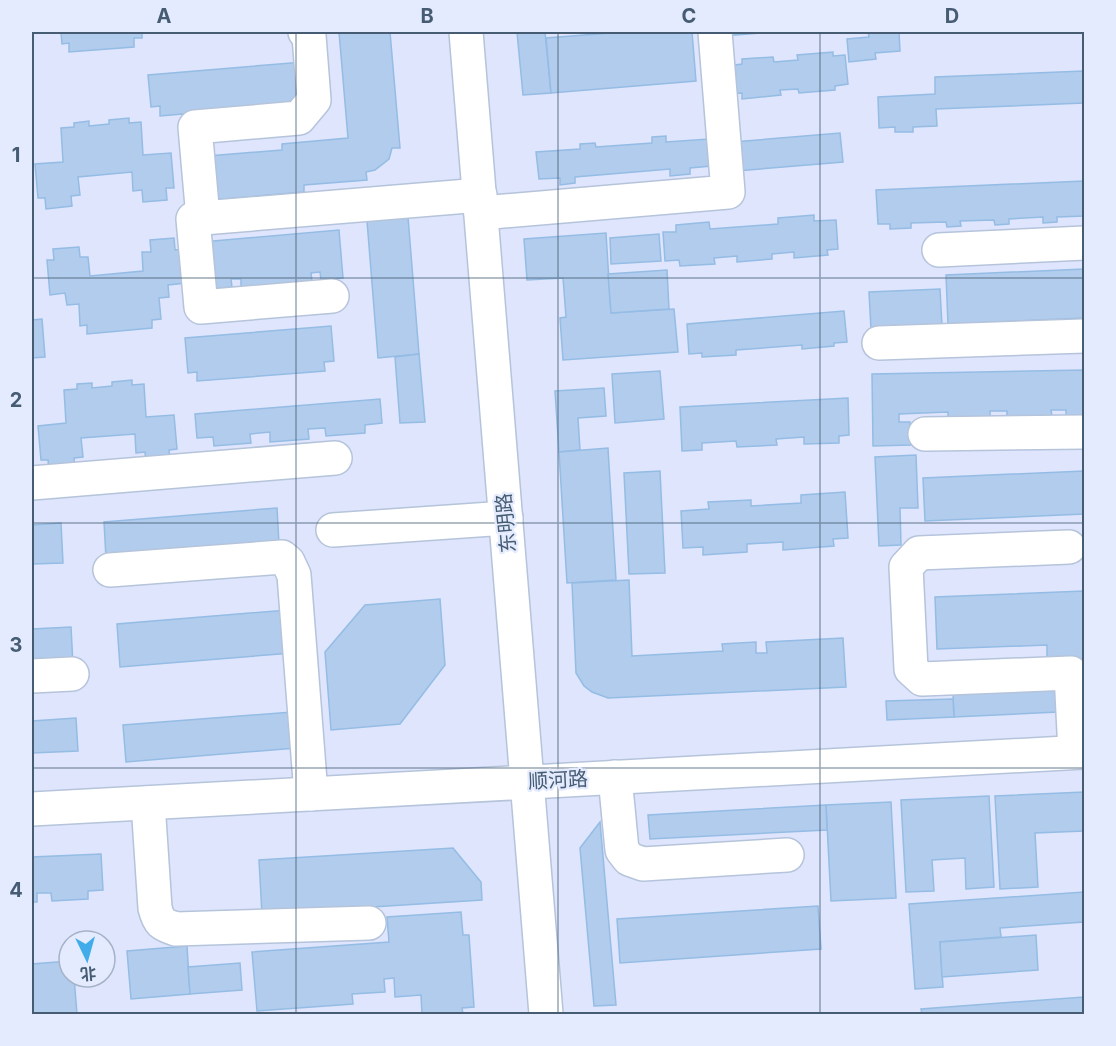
<svg xmlns="http://www.w3.org/2000/svg" width="1116" height="1046" viewBox="0 0 1116 1046" font-family="Inter,'Noto Sans SC',sans-serif">
<style>
.building{fill:#b1cced;stroke:#95bce4;stroke-width:1.5}
.lines{fill:none;stroke-linecap:round;stroke-linejoin:round}
.minor-casing{stroke:#b5c4db;stroke-width:36}
.minor{stroke:#fff;stroke-width:33}
.grid{fill:none;stroke:#465c72;stroke-width:1.5;stroke-opacity:0.55}
.labels{text-anchor:middle;stroke-width:4.5;stroke-linejoin:round;paint-order:stroke}
.street-label{font-size:20px;fill:#465c72;stroke:#e4ebff}
.neatline{fill:none;stroke:#465c72;stroke-width:2}
.grid-label{font-size:20px;text-anchor:middle;font-weight:bold;fill:#465c72}
</style>
<rect width="100%" height="100%" fill="#dee5fc"/>
<!-- building -->
<g class="building">
<path d="M61,32H142V38H134V47L69,52V43L62,44Z"/>
<path d="M339,32H390L400,148H392L389,159L375,170L366,172L367,180L304,185V192L212,200L208,156L282,150V144L348,138Z"/>
<path d="M517,32H545L551,93L523,95Z"/>
<path d="M623,32H692L696,81L551,93L546,38Z"/>
<path d="M722,32H774L723,36Z"/>
<path d="M868,32H899L900,51L875,53L876,59L849,62L847,39L869,37Z"/>
<path d="M833,52V56L845,55L848,84L835,86V90L799,93L798,89L780,90L781,95L742,99V93L729,94L727,66L742,64V59L773,57L774,62L798,60L797,55Z"/>
<path d="M303,62L300,104L160,116V106L151,107L148,75Z"/>
<path d="M1084,71V103L936,109L937,126L913,127V132H895V127L879,128L878,97L935,94V77Z"/>
<path d="M129,118V123L141,122L143,155L171,153L174,188H166L167,200L143,202L142,190L133,191L132,172L78,177L80,195L71,196L72,206L46,209L45,198H38L35,164L63,162L61,128L74,127V123L89,121V126L109,124V120Z"/>
<path d="M840,133L843,162L736,171L733,142Z"/>
<path d="M666,136V142L709,139L711,166L690,168V174L670,176V169L575,177V183L560,185V178L539,179L536,152L580,149V144L595,143L596,147L652,143V137Z"/>
<path d="M1084,181V216L1057,217V222L1043,223V217L1009,219V224L995,225L994,220L960,221L961,226L947,227L946,222L911,223V228L890,229V224H878L876,190Z"/>
<path d="M814,215V221L836,220L838,249L827,250L828,255L794,258V252L772,254V259L737,262V256L714,258L715,264L680,266L679,260L665,261L663,232H676V225L709,222L710,229L778,224V218Z"/>
<path d="M408,217L419,354L378,358L367,221Z"/>
<path d="M339,230L343,278L321,280L320,272L311,273L312,281L241,287V279H231L232,287L205,290L202,242Z"/>
<path d="M606,233L611,313L674,309L678,352L563,360L560,318L566,317L563,278L527,280L524,239Z"/>
<path d="M659,234L661,261L611,264L610,238Z"/>
<path d="M174,238L175,250L183,249L186,283L168,285L169,297L159,298L161,319L152,320V328L87,334V325L80,326L79,304L67,305L65,293L50,295L47,260H54L53,249L79,247L80,257H88L90,276L143,271L142,252H151L150,240Z"/>
<path d="M1084,269V318L948,324L946,275Z"/>
<path d="M667,270L669,309L611,313L608,274Z"/>
<path d="M940,289L942,326L871,329L869,292Z"/>
<path d="M844,311L847,342L834,343V346L802,349V345L736,350V355L702,357V353L689,354L687,324Z"/>
<path d="M42,319L45,357L32,358V320Z"/>
<path d="M331,326L334,361L324,362L325,371L197,381V372L188,373L185,338Z"/>
<path d="M419,354L425,422L400,423L395,357Z"/>
<path d="M1084,370V415L1066,416V410H1051L1052,416L1007,417V411H990V417L948,418V412L899,414V422H910L911,445L873,446L872,374Z"/>
<path d="M660,371L664,419L615,423L612,374Z"/>
<path d="M132,380V385L144,384L146,417L174,415L177,449L169,450L170,462L146,464L145,452L136,453L135,434L81,438L83,457L74,458L75,468L49,470L48,460H41L38,426L66,423L64,390L77,389V384L92,383V388L112,386V382Z"/>
<path d="M604,388L606,416L578,418L580,450L559,452L555,391Z"/>
<path d="M848,398L849,435L839,436V443L804,444V437L776,439L777,445L737,447L736,441L702,443V450L682,451L680,407Z"/>
<path d="M380,399L382,423L365,425V433L326,436L325,428L308,429L309,439L270,442V432L250,434L251,443L214,446L213,437L197,438L195,414Z"/>
<path d="M608,448L616,580L567,583L559,452Z"/>
<path d="M916,455L918,508H900L901,545L879,546L875,457Z"/>
<path d="M660,471L665,573L629,574L624,473Z"/>
<path d="M1084,471V514L925,521L923,478Z"/>
<path d="M845,492L848,538L833,539L834,546L783,550V542L747,544V552L703,555V547L683,548L681,511L709,509L708,502L751,500V506L801,503V495Z"/>
<path d="M277,508L279,544L106,558L104,522Z"/>
<path d="M61,523L63,563L32,564V525Z"/>
<path d="M629,580L632,656L723,651L722,644L756,642V653H767L766,642L843,638L846,687L608,698L592,692L584,686L576,673L572,583Z"/>
<path d="M1084,591V659L1047,661V645L937,649L935,597Z"/>
<path d="M440,599L445,665L400,724L331,730L325,652L365,605Z"/>
<path d="M288,610L292,653L120,667L117,624Z"/>
<path d="M71,627L73,665L32,667V629Z"/>
<path d="M1057,689L1058,712L954,717L953,693Z"/>
<path d="M953,699L954,717L887,720L886,701Z"/>
<path d="M292,712L296,748L126,762L123,725Z"/>
<path d="M76,718L78,751L32,753V721Z"/>
<path d="M1084,792V831L1035,833L1038,887L1000,889L995,796Z"/>
<path d="M989,796L994,887L966,889L965,858L932,860L934,891L906,892L901,800Z"/>
<path d="M891,802L896,898L831,901L826,805Z"/>
<path d="M826,805L827,830L650,839L648,815Z"/>
<path d="M600,822L616,1005L594,1006L580,848Z"/>
<path d="M453,848L481,882L482,900L262,914L259,860Z"/>
<path d="M101,854L103,890L88,891V899L52,901L51,893H37V902H32V857Z"/>
<path d="M1084,892V922L1000,928L1001,937L940,942L943,987L915,989L909,904Z"/>
<path d="M818,906L821,949L620,963L617,919Z"/>
<path d="M461,912L463,935H469L474,1007L462,1008L463,1014H422L421,995L395,997L394,978L384,979L385,992L352,994L353,1004L257,1011L252,952L389,942L387,917Z"/>
<path d="M1036,935L1038,970L942,977L940,942Z"/>
<path d="M187,946L190,994L131,999L127,951Z"/>
<path d="M69,961V977H74L77,1014H32V964Z"/>
<path d="M240,963L242,990L190,994L188,967Z"/>
<path d="M1084,997V1014H922L921,1009Z"/>
</g>
<g class="lines">
<defs>
<g id="minor">
<path d="M305,32L309,36L314,100L299,118L195,127L203,218L193,219L201,307L332,296"/>
<path d="M466,32L546,1014"/>
<path d="M481,213L728,192L715,32"/>
<path d="M203,218L480,195"/>
<path d="M939,250L1084,243"/>
<path d="M879,343L1084,336"/>
<path d="M925,434L1084,432"/>
<path d="M32,483L335,458"/>
<path d="M333,530L506,518"/>
<path d="M1069,547L919,553L906,567L911,669L922,679L1071,673L1075,752"/>
<path d="M110,570L282,557L288,562L294,575L311,794"/>
<path d="M32,676L72,674"/>
<path d="M615,777L622,850L629,859L643,864L787,855"/>
<path d="M148,803L155,908C159,923 161,924 176,929L369,923"/>
<path d="M32,809L1084,752"/>
</g>
</defs>
<!-- minor casing -->
<use href="#minor" class="minor-casing"/>
<!-- minor -->
<use href="#minor" class="minor"/>
</g>
<!-- grid -->
<path class="grid" d="M296,32V1014M558,32V1014M820,32V1014M32,278H1084M32,523H1084M32,768H1084"/>
<g class="labels">
<!-- street labels -->
<g class="street-label">
<text transform="translate(506 523) rotate(-95)" y="7">东明路</text>
<text transform="translate(558 780) rotate(-3)" y="7">顺河路</text>
</g>
</g>
<!-- border -->
<rect width="1116" height="1046" fill="none" stroke="#e4ebff" stroke-width="66"/>
<!-- north arrow -->
<g transform="translate(87 959) rotate(175)"><circle r="28" fill="#e4ebff" stroke="#a5b2c7" stroke-width="1.5"/>
<path d="M0-4.5L10 22L0 15L-10 22Z" fill="#40ace9"/>
<text y="-9" font-size="16" font-weight="bold" text-anchor="middle" fill="#465c72">北</text>
</g>
<rect x="33" y="33" width="1050" height="980" class="neatline"/>
<g class="grid-label">
<text x="164" y="23">A</text>
<text x="427" y="23">B</text>
<text x="689" y="23">C</text>
<text x="952" y="23">D</text>
<text x="16" y="162">1</text>
<text x="16" y="407">2</text>
<text x="16" y="652">3</text>
<text x="16" y="897">4</text>
</g>
</svg>
